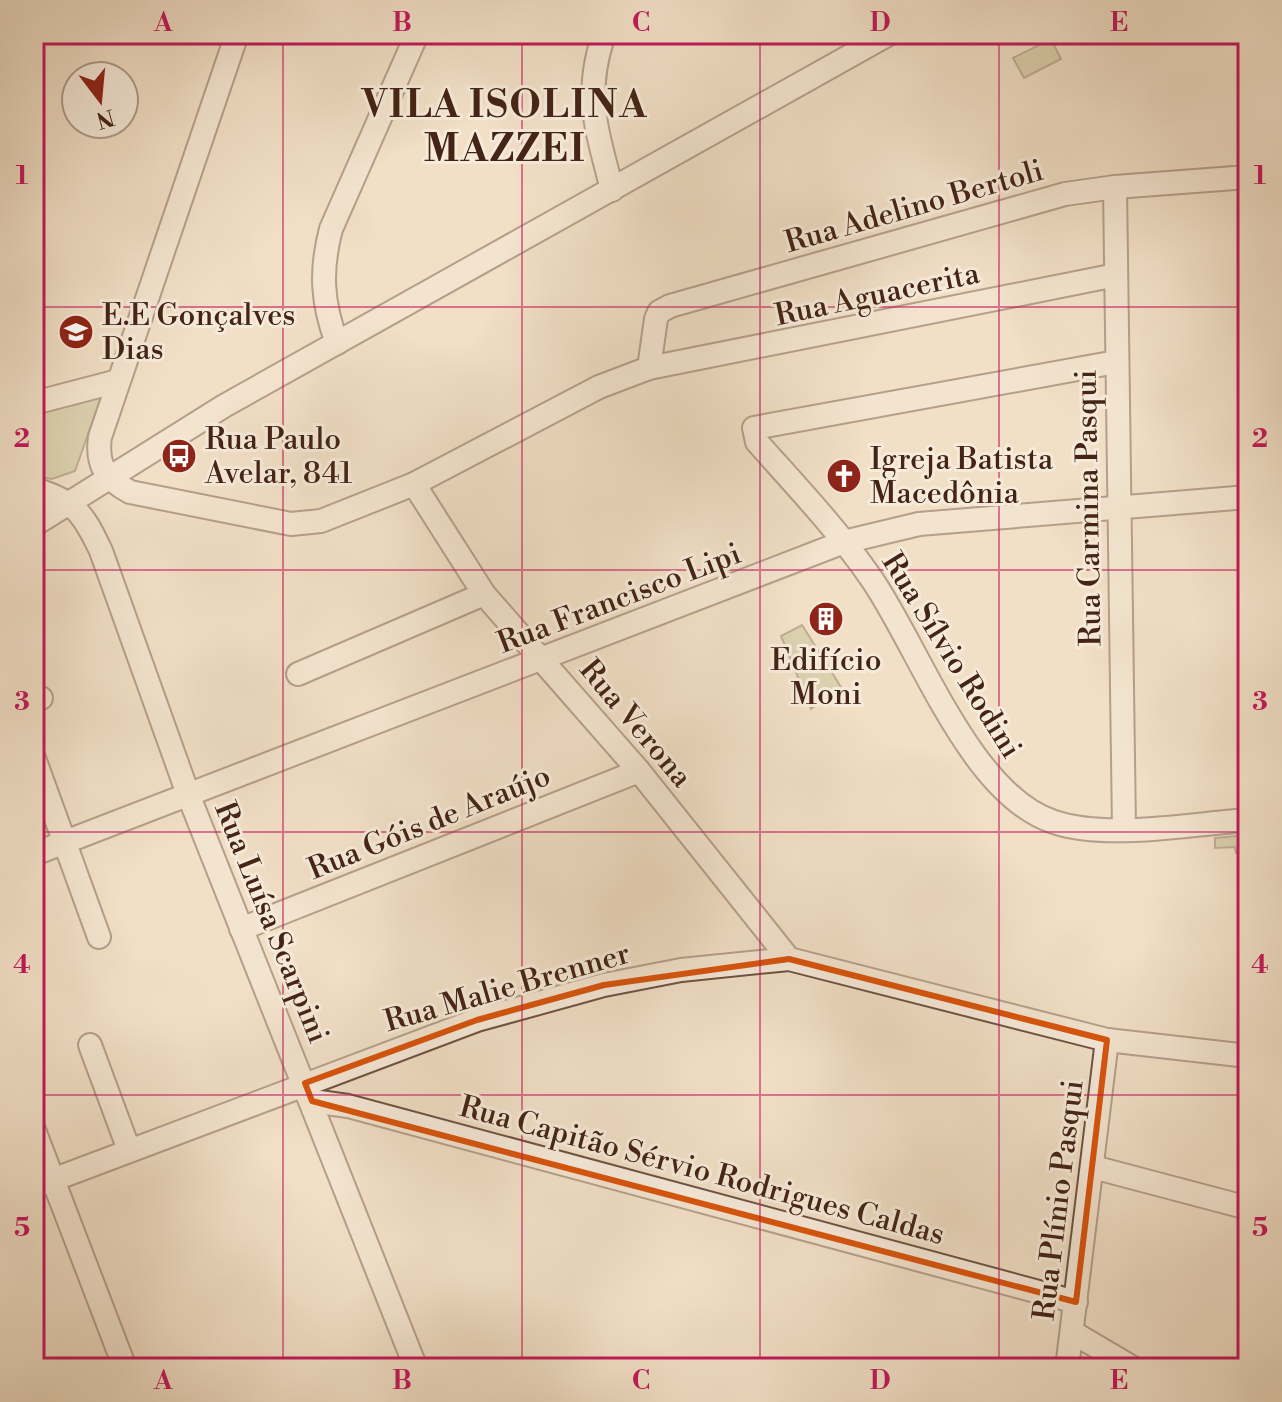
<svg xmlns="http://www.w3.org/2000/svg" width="1282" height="1402" viewBox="0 0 1282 1402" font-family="'Libre Bodoni',serif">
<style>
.green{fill:#c1c091;stroke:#827253;stroke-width:2}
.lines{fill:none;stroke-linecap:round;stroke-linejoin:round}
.minor-casing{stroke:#6f5341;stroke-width:26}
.minor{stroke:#f6eada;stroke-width:22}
.marked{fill:none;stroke:#d8540d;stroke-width:6;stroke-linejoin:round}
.grid{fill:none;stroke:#c2185b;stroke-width:2;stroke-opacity:0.55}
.labels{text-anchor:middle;stroke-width:6;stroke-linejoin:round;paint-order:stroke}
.street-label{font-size:30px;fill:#442415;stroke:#f6eada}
.poi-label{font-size:30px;fill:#442415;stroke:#f6eada;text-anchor:start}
.district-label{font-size:38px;font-weight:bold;letter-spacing:2px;fill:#442415;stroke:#f6eada}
.neatline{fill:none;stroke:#c2185b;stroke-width:3}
.grid-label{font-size:26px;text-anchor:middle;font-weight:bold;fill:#c2185b}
</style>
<rect width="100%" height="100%" fill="#f1dfc6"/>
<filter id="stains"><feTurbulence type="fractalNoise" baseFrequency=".0025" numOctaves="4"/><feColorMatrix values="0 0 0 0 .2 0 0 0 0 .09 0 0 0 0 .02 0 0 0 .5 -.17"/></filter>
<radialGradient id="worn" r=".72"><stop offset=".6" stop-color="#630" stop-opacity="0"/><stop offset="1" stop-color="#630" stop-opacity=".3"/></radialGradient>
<!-- green -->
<g class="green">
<path d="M1051,39L1061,59L1024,78L1013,58Z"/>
<path d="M104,389L75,471L52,479L34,476V407Z"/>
<path d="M802,625L841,687L811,709L781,636Z"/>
<path d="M1248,835V852L1236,853L1235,847L1215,848V838Z"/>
</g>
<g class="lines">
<defs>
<g id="minor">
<path d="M237,34L100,437C96,465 106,479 130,492L291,524L321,521L414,484L599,387L649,368L1116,275"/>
<path d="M604,34C583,96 597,129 612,190"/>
<path d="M1115,187L1124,829"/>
<path d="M337,343C322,303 320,271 331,229L417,34"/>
<path d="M1116,362L754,428L757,442C796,486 837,529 871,578C919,647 970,795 1054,822C1108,840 1191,824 1248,820"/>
<path d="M649,368L656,319L659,312L670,306L1065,194L1115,187L1248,177"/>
<path d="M34,403L118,381"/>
<path d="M414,484L484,594L639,771L789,959"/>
<path d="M34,489C75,501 83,513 101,551L188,794L416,1368"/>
<path d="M34,525L224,406L889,34"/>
<path d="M298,674L484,594"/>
<path d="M34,702L41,698"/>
<path d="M34,758L99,937"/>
<path d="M34,854L844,542L919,524L1248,497"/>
<path d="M241,929L639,771"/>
<path d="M90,1045L129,1150"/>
<path d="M312,1101L348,1106L1076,1302"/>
<path d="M34,1130L125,1368"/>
<path d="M1093,1167L1248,1208"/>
<path d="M34,1187L477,1020L604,985L681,970L789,959L1107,1040L1248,1056"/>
<path d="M1072,1332L1133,1368"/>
<path d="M1067,1368L1107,1040"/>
</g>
</defs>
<!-- minor casing -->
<use href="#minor" class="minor-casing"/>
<!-- minor -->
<use href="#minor" class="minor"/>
</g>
<!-- marked area -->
<path d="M0 0H1282V1402H0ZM789,959L1107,1040L1076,1302L312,1101L305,1083L477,1020L604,985Z" fill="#f1dfc6" fill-opacity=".55" fill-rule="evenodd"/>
<path class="marked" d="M789,959L1107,1040L1076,1302L312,1101L305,1083L477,1020L604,985Z"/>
<!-- grid -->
<path class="grid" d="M283,34V1368M522,34V1368M760,34V1368M999,34V1368M34,307H1248M34,570H1248M34,832H1248M34,1095H1248"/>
<!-- icons -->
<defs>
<symbol id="school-disc" viewBox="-11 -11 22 22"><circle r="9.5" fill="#8f2418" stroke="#f6eada"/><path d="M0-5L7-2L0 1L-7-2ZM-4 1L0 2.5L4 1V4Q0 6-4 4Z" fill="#fff"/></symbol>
<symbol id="bus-disc" viewBox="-11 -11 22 22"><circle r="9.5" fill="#8f2418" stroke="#f6eada"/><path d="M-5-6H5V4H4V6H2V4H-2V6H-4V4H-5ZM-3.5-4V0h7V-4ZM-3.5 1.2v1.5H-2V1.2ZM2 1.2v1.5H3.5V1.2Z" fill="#fff"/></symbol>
<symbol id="church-disc" viewBox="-11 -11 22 22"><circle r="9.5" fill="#8f2418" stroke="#f6eada"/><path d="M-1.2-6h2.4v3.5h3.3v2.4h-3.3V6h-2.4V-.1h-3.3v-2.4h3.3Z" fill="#fff"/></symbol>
<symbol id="building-disc" viewBox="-11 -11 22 22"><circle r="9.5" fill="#8f2418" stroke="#f6eada"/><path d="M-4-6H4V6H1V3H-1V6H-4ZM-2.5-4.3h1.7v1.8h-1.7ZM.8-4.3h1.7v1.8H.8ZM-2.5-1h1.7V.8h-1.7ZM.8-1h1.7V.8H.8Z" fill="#fff"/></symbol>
</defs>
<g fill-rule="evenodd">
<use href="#school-disc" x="56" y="312" width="40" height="40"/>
<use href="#bus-disc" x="159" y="436" width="40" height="40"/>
<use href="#church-disc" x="824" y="456" width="40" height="40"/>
<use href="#building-disc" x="806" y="599" width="40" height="40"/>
</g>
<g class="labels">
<!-- street labels -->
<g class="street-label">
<text transform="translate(914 206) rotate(-16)" y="10">Rua Adelino Bertoli</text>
<text transform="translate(877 294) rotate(-12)" y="10">Rua Aguacerita</text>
<text transform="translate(1088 508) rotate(-91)" y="10">Rua Carmina Pasqui</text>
<text transform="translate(619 598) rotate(-21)" y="10">Rua Francisco Lipi</text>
<text transform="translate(952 655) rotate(58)" y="10">Rua Sílvio Rodini</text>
<text transform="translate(636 723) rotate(50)" y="10">Rua Verona</text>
<text transform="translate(429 822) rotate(-22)" y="10">Rua Góis de Araújo</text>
<text transform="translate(272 922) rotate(68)" y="10">Rua Luísa Scarpini</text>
<text transform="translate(507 987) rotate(-16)" y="10">Rua Malie Brenner</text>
<text transform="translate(702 1170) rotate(15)" y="10">Rua Capitão Sérvio Rodrigues Caldas</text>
<text transform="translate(1058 1200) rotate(-83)" y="10">Rua Plínio Pasqui</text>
</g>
<!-- poi labels -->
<g class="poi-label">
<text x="102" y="325">E.E Gonçalves<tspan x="102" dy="34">Dias</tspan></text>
<text x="205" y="449">Rua Paulo<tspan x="205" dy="34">Avelar, 841</tspan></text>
<text x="870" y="469">Igreja Batista<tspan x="870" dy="34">Macedônia</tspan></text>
<text x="826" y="670" text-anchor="middle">Edifício<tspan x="826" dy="34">Moni</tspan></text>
</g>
<!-- district labels -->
<g class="district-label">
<text x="505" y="117">VILA ISOLINA<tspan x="505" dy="44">MAZZEI</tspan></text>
</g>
</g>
<!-- margin -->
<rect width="1282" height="1402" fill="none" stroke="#f1dfc6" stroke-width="88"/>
<!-- north arrow -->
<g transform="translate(100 100) rotate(164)"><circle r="38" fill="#f6eada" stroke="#af9b8b" stroke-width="2"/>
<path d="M0-6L14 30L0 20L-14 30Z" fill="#8f2418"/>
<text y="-12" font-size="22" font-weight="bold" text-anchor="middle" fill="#442415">N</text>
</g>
<rect x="44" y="44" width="1194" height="1314" class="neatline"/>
<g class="grid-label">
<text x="163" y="31">A</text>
<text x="402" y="31">B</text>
<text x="641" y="31">C</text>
<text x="880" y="31">D</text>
<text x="1119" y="31">E</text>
<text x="22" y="184">1</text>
<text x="1260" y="184">1</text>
<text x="22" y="447">2</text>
<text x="1260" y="447">2</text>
<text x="22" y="710">3</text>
<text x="1260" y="710">3</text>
<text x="22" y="973">4</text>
<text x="1260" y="973">4</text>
<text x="22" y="1236">5</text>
<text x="1260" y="1236">5</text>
<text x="163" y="1389">A</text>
<text x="402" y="1389">B</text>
<text x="641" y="1389">C</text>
<text x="880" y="1389">D</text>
<text x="1119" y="1389">E</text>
</g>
<rect width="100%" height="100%" filter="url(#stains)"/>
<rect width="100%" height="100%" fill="url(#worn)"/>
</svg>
